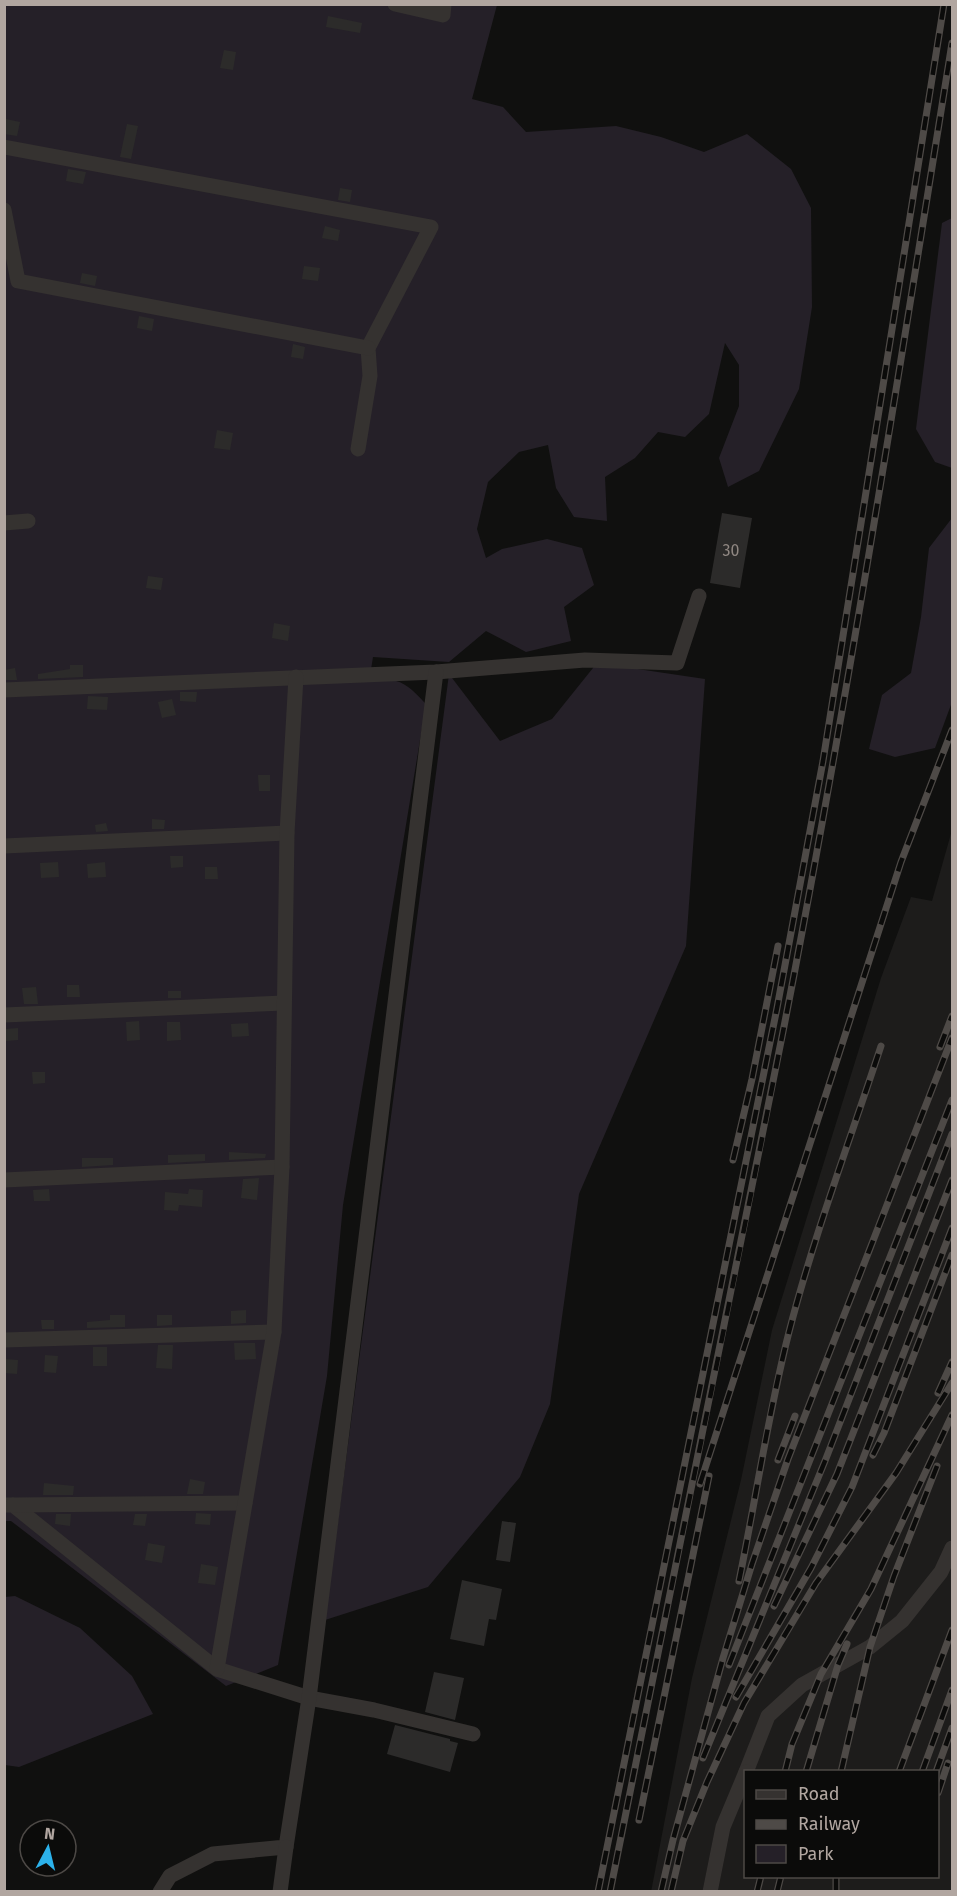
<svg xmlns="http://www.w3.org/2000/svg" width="957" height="1896" viewBox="0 0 957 1896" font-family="'Fira Sans',sans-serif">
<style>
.built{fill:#1d1c1b;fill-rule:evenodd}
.green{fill:#252028}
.building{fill:#2c2b2a}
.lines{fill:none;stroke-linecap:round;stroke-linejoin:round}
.minor{stroke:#353230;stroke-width:15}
.rail-casing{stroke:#4e4a47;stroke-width:7}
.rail{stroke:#0b0b0a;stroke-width:4.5;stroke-dasharray:14;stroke-linecap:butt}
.labels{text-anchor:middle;stroke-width:4.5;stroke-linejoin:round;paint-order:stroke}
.number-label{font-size:16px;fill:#908782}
</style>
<rect width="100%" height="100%" fill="#10100f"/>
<!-- built -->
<path class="built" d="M952,830V1891L651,1892L692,1678L741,1480L772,1330L881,978L911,897L932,901ZM746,1772H938V1876H746Z"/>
<!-- green -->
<g class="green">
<path d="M4,5H497L472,99L503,107L526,132L616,126L661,137L704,152L747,134L791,169L811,208L812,307L799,389L759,471L728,487L719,458L739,406V365L725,343L709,414L685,437L658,432L635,458L605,477L607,521L574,517L556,488L548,445L519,452L488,482L477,529L486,558L502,549L547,539L582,548L594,585L564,607L571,641L526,652L486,631L449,662L373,657L369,682C399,675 407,684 426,704L343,1205L327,1376L278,1665L226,1686L11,1521H5Z"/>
<path d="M952,218V468L935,462L916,429L942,223Z"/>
<path d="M952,518V702L935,748L895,757L869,749L882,695L911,673L921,617L929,548Z"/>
<path d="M597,663L705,679L686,946L579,1194L550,1404L520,1477L428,1587L325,1620L449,674L500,741L552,719Z"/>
<path d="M15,1596L80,1628L132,1676L153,1714L19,1767L5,1765V1597Z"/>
</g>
<!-- building -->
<g class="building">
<path d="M328,16L362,23L360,33L326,27Z"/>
<path d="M224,50L236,52L233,70L220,68Z"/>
<path d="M6,119L20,122L17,136L4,134Z"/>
<path d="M127,124L138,126L131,159L120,157Z"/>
<path d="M68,169L86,172L83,184L66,181Z"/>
<path d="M340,188L352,190L350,202L338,200Z"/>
<path d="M325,226L340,230L338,241L322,238Z"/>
<path d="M304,266L320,268L318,281L302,279Z"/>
<path d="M82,273L97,276L95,286L80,283Z"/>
<path d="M139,316L154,319L152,331L137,328Z"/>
<path d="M293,344L305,347L303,359L291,357Z"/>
<path d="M217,430L233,433L230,450L214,448Z"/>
<path d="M722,513L752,518L740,588L710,583Z"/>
<path d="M148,576L163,578L161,590L146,588Z"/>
<path d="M274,623L290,626L288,641L272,638Z"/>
<path d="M70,665H83V677L38,679V674L70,669Z"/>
<path d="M15,668L17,680H4V670Z"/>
<path d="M180,692H197L196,702L180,701Z"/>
<path d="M88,696L108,697L107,710L87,709Z"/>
<path d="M172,699L176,715L162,718L158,702Z"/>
<path d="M258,775H270V791H259Z"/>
<path d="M152,819L165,820L164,829H152Z"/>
<path d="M106,823L108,831L96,832L95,825Z"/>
<path d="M170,856H183V867L171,868Z"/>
<path d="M58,862L59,877L41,878L40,863Z"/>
<path d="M105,862L106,877L88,878L87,864Z"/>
<path d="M205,867H217L218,879H205Z"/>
<path d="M67,985H79L80,997H67Z"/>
<path d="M36,987L38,1004H24L22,988Z"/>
<rect x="168" y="991" width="13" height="7"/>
<path d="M139,1021L140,1040L127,1041L126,1022Z"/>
<path d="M167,1022H180L181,1040L167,1041Z"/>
<path d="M248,1023L249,1036L232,1037L231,1024Z"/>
<path d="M18,1028V1040L6,1041L5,1029Z"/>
<path d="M32,1072H45V1083L33,1084Z"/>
<path d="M229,1152L266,1154L265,1158L229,1160Z"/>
<path d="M205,1154V1161L168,1163V1155Z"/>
<path d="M82,1158H113V1165L82,1167Z"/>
<path d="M259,1178L257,1200L241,1198L243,1179Z"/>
<path d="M49,1189L50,1201H34L33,1190Z"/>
<path d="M189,1189L203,1190L202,1207L179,1205L178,1211L164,1210L165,1192L188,1194Z"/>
<path d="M246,1310V1323L231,1324V1311Z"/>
<path d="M110,1315H125V1327L87,1328V1322L110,1320Z"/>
<path d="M157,1315H172V1325L157,1326Z"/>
<path d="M41,1320H54V1329H42Z"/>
<path d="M234,1343H255L256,1359L235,1360Z"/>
<path d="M158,1345H173L172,1369L156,1368Z"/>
<rect x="93" y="1347" width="14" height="19"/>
<path d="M45,1355L58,1356L56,1373L44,1372Z"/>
<path d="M5,1359L18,1360L17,1374L4,1373Z"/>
<path d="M190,1479L205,1482L203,1494H187Z"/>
<path d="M44,1483L74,1486L73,1495H43Z"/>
<path d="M196,1513L211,1514L210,1525L195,1524Z"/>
<path d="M56,1514H71L70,1526L55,1524Z"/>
<path d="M135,1514H147L145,1526L133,1525Z"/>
<path d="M502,1521L516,1523L510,1562L496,1560Z"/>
<path d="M148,1543L165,1546L162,1563L145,1560Z"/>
<path d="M201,1564L218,1567L215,1585L198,1583Z"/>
<path d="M462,1580L502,1589L496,1620L489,1619L484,1646L450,1639Z"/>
<path d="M434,1672L464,1678L455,1720L425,1712Z"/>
<path d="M395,1725L450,1739V1741L458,1743L450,1772L387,1754Z"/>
</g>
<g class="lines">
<!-- minor -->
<g class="minor">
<path d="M395,4L443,15L444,4"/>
<path d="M4,147L431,227L368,348L370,376L358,449"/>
<path d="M4,210L18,281L368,348"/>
<path d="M4,523L28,521"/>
<path d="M4,690L436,672L585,660L677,663L699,596"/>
<path d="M4,846L287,833"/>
<path d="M4,1015L284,1003"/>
<path d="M4,1180L282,1167"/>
<path d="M4,1340L274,1332"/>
<path d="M4,1505H13L217,1669L309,1698L374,1710L473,1734"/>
<path d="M13,1505L245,1503"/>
<path d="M217,1669L274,1332L282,1167L287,833L296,677"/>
<path d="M746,1772L768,1716L802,1685L870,1647L902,1621L941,1572L952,1548"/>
<path d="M160,1892L170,1876L213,1854L286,1847L309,1698L436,672"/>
<path d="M280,1892L286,1847"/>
<path d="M710,1892L723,1827L746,1772"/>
</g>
<defs>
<g id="rail">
<path d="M940,1047L952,1016"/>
<path d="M733,1160L752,1079L778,946"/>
<path d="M938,1393L952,1362"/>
<path d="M873,1455L884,1433L952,1255"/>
<path d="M778,1460L795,1416"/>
<path d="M700,1484L901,862L952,730"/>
<path d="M739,1581C756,1498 768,1414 789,1332C814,1235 850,1140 881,1046"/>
<path d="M774,1606L837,1474L952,1180"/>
<path d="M729,1665L952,1100"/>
<path d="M736,1697L811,1568L852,1487L952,1228"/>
<path d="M703,1758L825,1461L952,1134"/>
<path d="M785,1772L792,1744L821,1674L871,1589L952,1415"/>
<path d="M806,1772L838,1665L847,1644"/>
<path d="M841,1772L870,1647L894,1576L937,1466"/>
<path d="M899,1772L952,1630"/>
<path d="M922,1772L952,1690"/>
<path d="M936,1772L952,1728"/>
<path d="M938,1793L948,1763"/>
<path d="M639,1820L709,1476"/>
<path d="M836,1876V1892"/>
<path d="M598,1892L777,1008L823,761L944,4"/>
<path d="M610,1892C671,1586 735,1281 794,975C853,665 902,354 952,43"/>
<path d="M661,1892L673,1840L723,1658L752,1564L788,1459L952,1038"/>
<path d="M671,1892L683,1841L707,1782L744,1703L816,1583L896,1473L952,1383"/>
<path d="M757,1892L761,1876"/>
<path d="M777,1892L781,1876"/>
</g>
</defs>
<!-- rail casing -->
<use href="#rail" class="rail-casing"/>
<!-- rail -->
<use href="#rail" class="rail"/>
</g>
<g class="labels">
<!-- number labels -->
<g class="number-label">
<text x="731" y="556">30</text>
</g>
</g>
<!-- border -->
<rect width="957" height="1896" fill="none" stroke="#b1a6a0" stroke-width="12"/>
<!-- legend -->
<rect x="744" y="1770" width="195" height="108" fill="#0b0b0a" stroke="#4d4946" stroke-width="1.5"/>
<rect x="756" y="1790" width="30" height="9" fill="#353230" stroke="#4d4946" stroke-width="1.5"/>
<text x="798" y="1800" font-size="18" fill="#b1a6a0">Road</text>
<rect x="756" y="1820" width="30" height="9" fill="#4e4a47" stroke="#4d4946" stroke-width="1.5"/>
<text x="798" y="1830" font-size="18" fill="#b1a6a0">Railway</text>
<rect x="756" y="1845" width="30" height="18" fill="#252028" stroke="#4d4946" stroke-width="1.5"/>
<text x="798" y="1860" font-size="18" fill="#b1a6a0">Park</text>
<!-- north arrow -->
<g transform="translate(48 1848) rotate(7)"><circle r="28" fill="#0b0b0a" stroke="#4d4946" stroke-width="1.5"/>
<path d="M0-4.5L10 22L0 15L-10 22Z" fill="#2cb2eb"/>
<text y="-9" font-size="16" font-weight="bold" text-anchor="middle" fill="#b1a6a0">N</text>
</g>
</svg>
